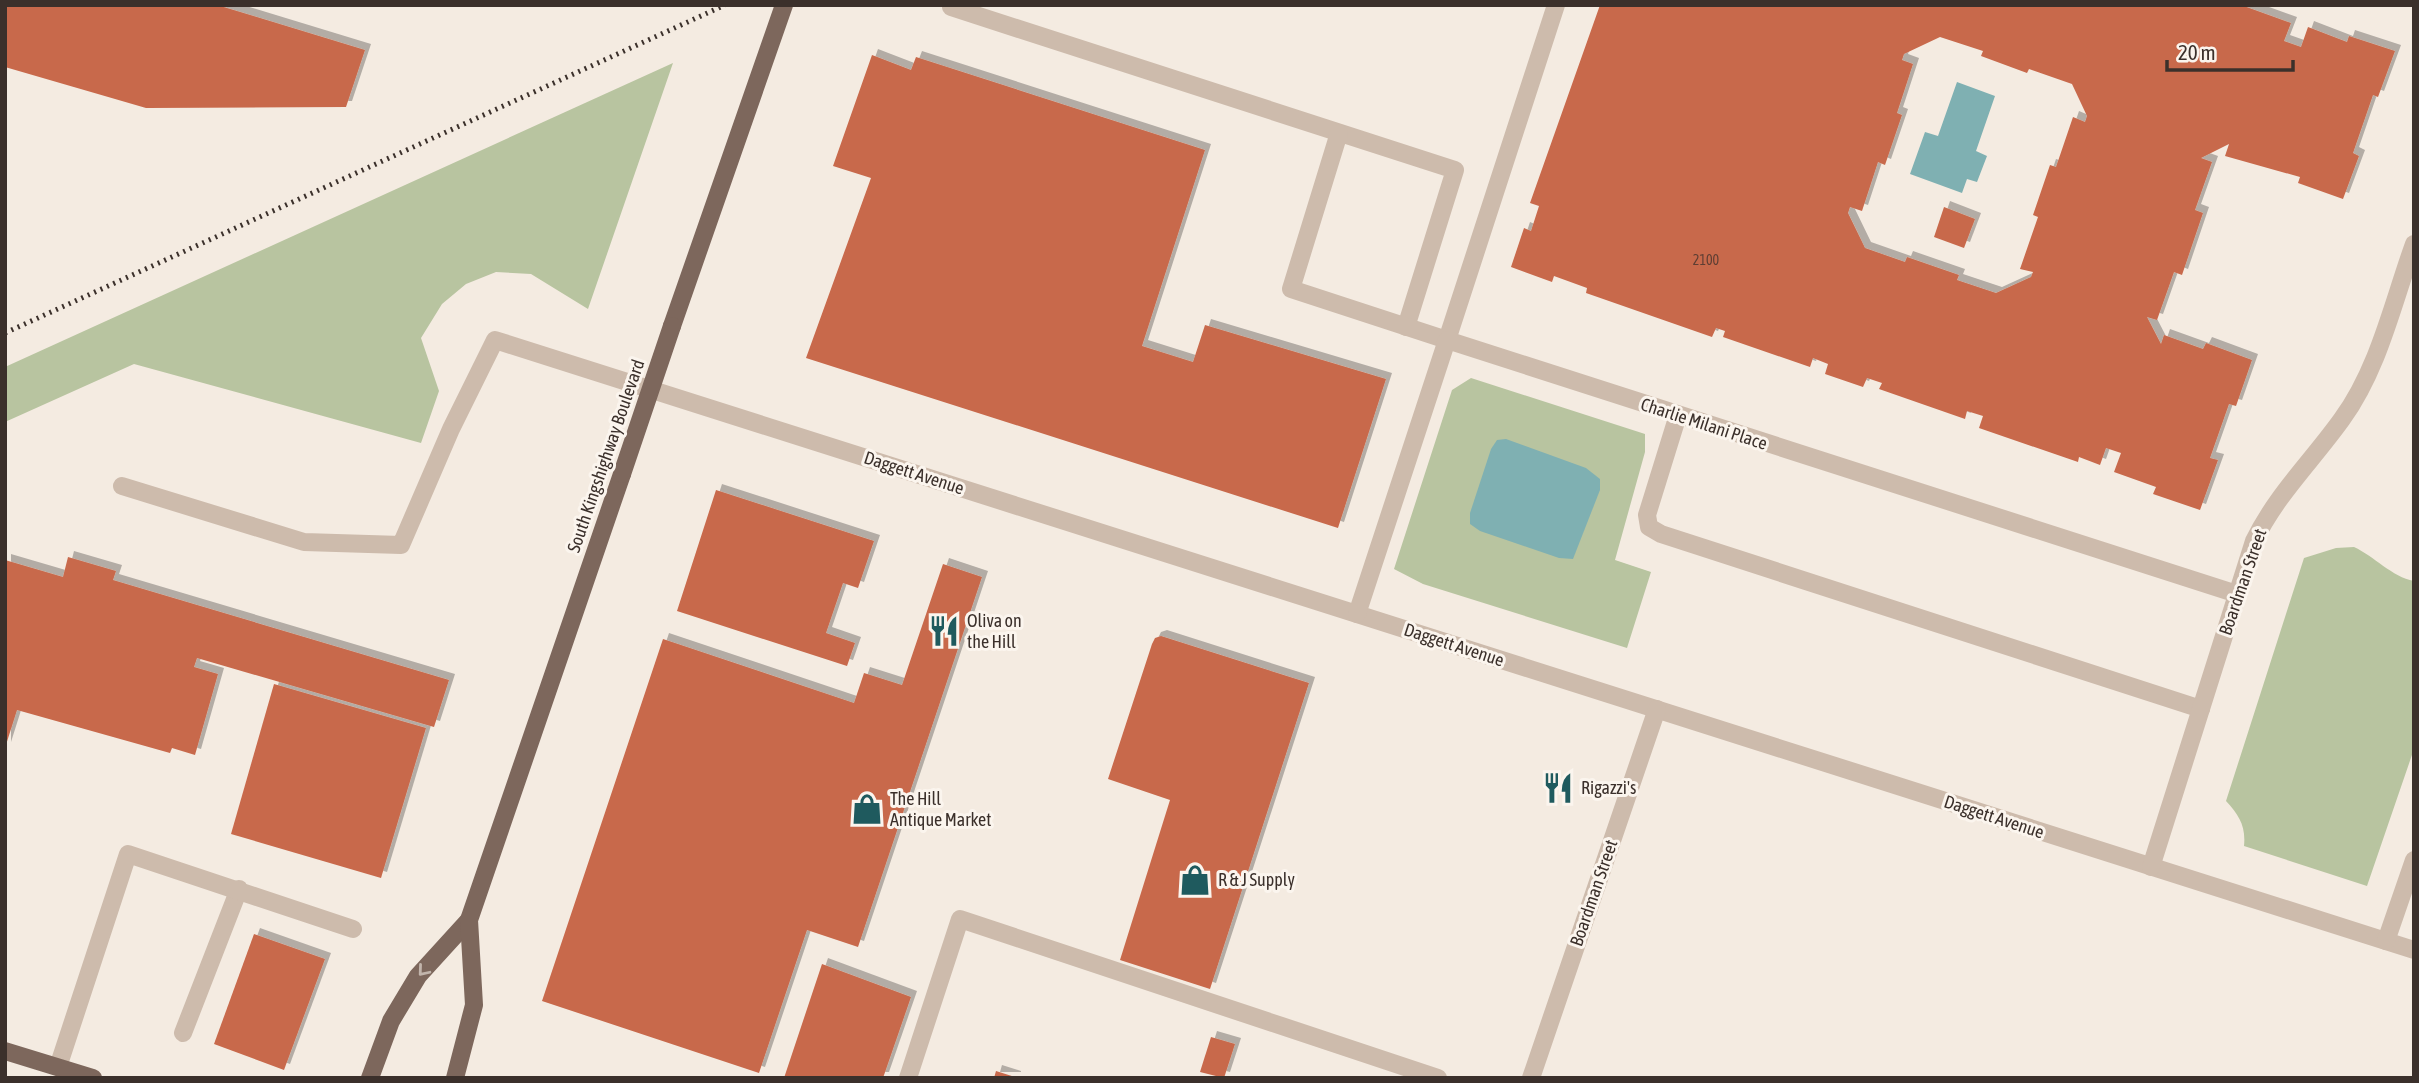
<svg xmlns="http://www.w3.org/2000/svg" width="2419" height="1083" viewBox="0 0 2419 1083" font-family="'Asap Condensed',sans-serif">
<style>
.green{fill:#b8c4a0}
.water{fill:#7fb0b2}
.building{fill:#c8694b;fill-rule:evenodd;filter:url(#shadow)}
.lines{fill:none;stroke-linecap:round;stroke-linejoin:round}
.minor{stroke:#cdbbac;stroke-width:18}
.major{stroke:#7d675c;stroke-width:18}
.rail{stroke:#3b302b;stroke-width:5;stroke-dasharray:2 5;stroke-linecap:butt}
.major-bridge{stroke:#7d675c;stroke-width:18}
.oneway{stroke:#c2b5ac}
.labels{text-anchor:middle;stroke-width:6;stroke-linejoin:round;paint-order:stroke}
.number-label{font-size:14px;fill:#5e3e33}
.street-label{font-size:18px;fill:#3b302b;stroke:#fbf5ee}
.poi-label{font-size:18px;fill:#3b302b;stroke:#fbf5ee;text-anchor:start}
</style>
<defs>
<filter id="shadow"><feDropShadow dx="6" dy="-6" stdDeviation="0" flood-color="#0004"/></filter>
</defs>
<rect width="100%" height="100%" fill="#f4ebe1"/>
<!-- green -->
<g class="green">
<path d="M673,63L588,309L531,274L496,272L466,284L442,304L421,338L439,391L421,443L134,364L5,422V367Z"/>
<path d="M1471,378L1645,434V452L1615,560L1651,572L1627,648L1423,584L1394,569L1452,390Z"/>
<path d="M2354,547C2374,556 2392,577 2414,581V749L2367,886L2244,846C2246,826 2239,815 2226,801L2304,558L2336,548Z"/>
</g>
<!-- water -->
<g class="water">
<path d="M1957,82L1995,96L1976,151L1987,156L1977,182L1967,179L1962,193L1910,174L1925,132L1938,136Z"/>
<path d="M1506,439L1586,468L1600,479V490L1573,559L1559,558L1480,531L1470,524V513L1491,449L1497,440Z"/>
</g>
<!-- building -->
<g class="building">
<path d="M5,5H217L365,50L346,107L146,108L5,67Z"/>
<path d="M1600,5H2241L2291,23L2284,41L2301,47L2308,27L2347,42L2349,36L2395,51L2378,97L2373,95L2353,153L2359,156L2343,199L2298,183L2300,177L2225,156L2229,144L2201,158L2212,162L2195,210L2203,213L2182,275L2174,272L2157,320L2147,317L2161,344L2164,335L2203,349L2206,343L2252,360L2236,406L2229,404L2210,458L2218,460L2200,510L2153,494L2156,487L2114,472L2121,453L2106,448L2100,465L2079,457L2078,462L1979,428L1983,416L1967,411L1965,419L1879,389L1882,383L1867,378L1863,387L1825,374L1828,364L1813,358L1810,367L1723,337L1725,331L1716,328L1712,337L1586,293L1587,288L1554,276L1552,282L1511,267L1524,228L1531,231L1539,206L1530,203ZM1940,37L1983,51L1981,56L2027,73L2029,69L2072,84L2087,116L2085,122L2073,117L2056,167L2050,165L2033,215L2038,217L2020,269L2033,272L2031,277L1996,293L1957,280L1959,275L1907,257L1905,262L1865,248L1848,213L1850,207L1862,211L1878,162L1885,165L1902,115L1897,113L1913,64L1902,60L1904,54Z"/>
<path d="M872,55L911,70L916,57L1205,150L1142,346L1193,362L1205,325L1386,379L1338,528L806,358L871,178L833,166Z"/>
<path d="M1944,207L1975,219L1964,248L1934,237Z"/>
<path d="M716,490L874,541L858,588L843,583L826,633L855,643L847,666L677,611Z"/>
<path d="M68,557L116,571L113,580L449,680L434,727L197,658L194,667L218,674L195,755L172,748L170,753L17,710L5,748V560L63,577Z"/>
<path d="M943,564L982,577L858,947L807,930L759,1073L542,1001L663,639L854,703L864,673L902,685Z"/>
<path d="M1161,636L1309,683L1210,989L1120,960L1170,800L1108,779L1152,644L1155,638Z"/>
<path d="M274,684L426,728L381,878L231,834Z"/>
<path d="M254,934L325,959L284,1070L214,1044Z"/>
<path d="M822,964L911,997L883,1078H784Z"/>
<path d="M1211,1037L1235,1044L1224,1078L1200,1072Z"/>
<path d="M996,1071L1015,1077V1078H994Z"/>
</g>
<g class="lines">
<!-- minor -->
<g class="minor">
<path d="M951,7L1455,170L1406,327"/>
<path d="M1339,133L1291,289L1447,340L1556,5"/>
<path d="M1678,415L1647,515L1649,527L1661,534L2201,709"/>
<path d="M122,486L304,542L401,545L451,429L495,340L2414,950"/>
<path d="M1357,614L1447,340L2237,594"/>
<path d="M2151,867L2254,541C2277,494 2312,461 2342,419C2379,368 2393,302 2414,244"/>
<path d="M2386,941L2414,860"/>
<path d="M183,1033L239,889"/>
<path d="M58,1067L128,854L353,929"/>
<path d="M908,1078L960,919L1438,1078"/>
<path d="M1531,1078L1657,709"/>
</g>
<!-- major -->
<g class="major">
<path d="M672,326L784,5"/>
<path d="M5,1051L93,1078"/>
<path d="M370,1078L391,1021L418,976L469,920"/>
<path d="M455,1078L474,1005L469,920L622,474"/>
</g>
<!-- rail -->
<path class="rail" d="M5,333L725,5"/>
<!-- major-bridge -->
<path class="major-bridge" d="M622,474L672,326"/>
</g>
<!-- one-way arrows -->
<defs><path id="oneway-chevron" d="M-2-3.5L2.5 0L-2 3.5" fill="none" stroke-width="1.6" stroke-linecap="round" stroke-linejoin="round" transform="scale(1.75)"/></defs>
<use class="oneway" href="#oneway-chevron" transform="translate(423 971) rotate(130)"/>
<!-- icons -->
<defs>
<symbol id="restaurant-bare" viewBox="-9 -9 18 18"><path d="M-5-6h1v4h1v-4h1v4h1v-4h1v5L-1.5 .5V6h-2V.5L-5-1ZM5-6V6H3V1.5H1.5Q1.5-4 5-6Z" fill="#1f5a5e" stroke="#fbf5ee" stroke-width="2.5" paint-order="stroke"/></symbol>
<symbol id="shop-bare" viewBox="-9 -9 18 18"><path d="M-5-2.5h2.3a2.7 3.5 0 0 1 5.4 0H5L5.5 6h-11ZM-1.5-2.5h3a1.5 2.3 0 0 0-3 0Z" fill="#1f5a5e" stroke="#fbf5ee" stroke-width="2.5" paint-order="stroke"/></symbol>
</defs>
<g fill-rule="evenodd">
<use href="#restaurant-bare" x="922" y="609" width="44" height="44"/>
<use href="#restaurant-bare" x="1536" y="766" width="44" height="44"/>
<use href="#shop-bare" x="845" y="787" width="44" height="44"/>
<use href="#shop-bare" x="1173" y="858" width="44" height="44"/>
</g>
<g class="labels">
<!-- number labels -->
<g class="number-label">
<text x="1706" y="265">2100</text>
</g>
<!-- street labels -->
<g class="street-label">
<text transform="translate(1704 424) rotate(18)" y="6">Charlie Milani Place</text>
<text transform="translate(606 456) rotate(-71)" y="6">South Kingshighway Boulevard</text>
<text transform="translate(914 473) rotate(18)" y="6">Daggett Avenue</text>
<text transform="translate(2243 582) rotate(-71)" y="6">Boardman Street</text>
<text transform="translate(1454 645) rotate(18)" y="6">Daggett Avenue</text>
<text transform="translate(1994 817) rotate(18)" y="6">Daggett Avenue</text>
<text transform="translate(1594 893) rotate(-71)" y="6">Boardman Street</text>
</g>
<!-- poi labels -->
<g class="poi-label">
<text x="967" y="627">Oliva on<tspan x="967" dy="21">the Hill</tspan></text>
<text x="1581" y="794">Rigazzi's</text>
<text x="890" y="805">The Hill<tspan x="890" dy="21">Antique Market</tspan></text>
<text x="1218" y="886">R &amp; J Supply</text>
</g>
</g>
<!-- border -->
<rect width="2419" height="1083" fill="none" stroke="#3b302b" stroke-width="14"/>
<!-- scale -->
<path d="M2167 60v10h126v-10" fill="none" stroke="#3b302b" stroke-width="3.5"/>
<text x="2178" y="60" font-size="21" fill="#3b302b" stroke="#fbf5ee" stroke-width="5" paint-order="stroke">20 m</text>
</svg>
